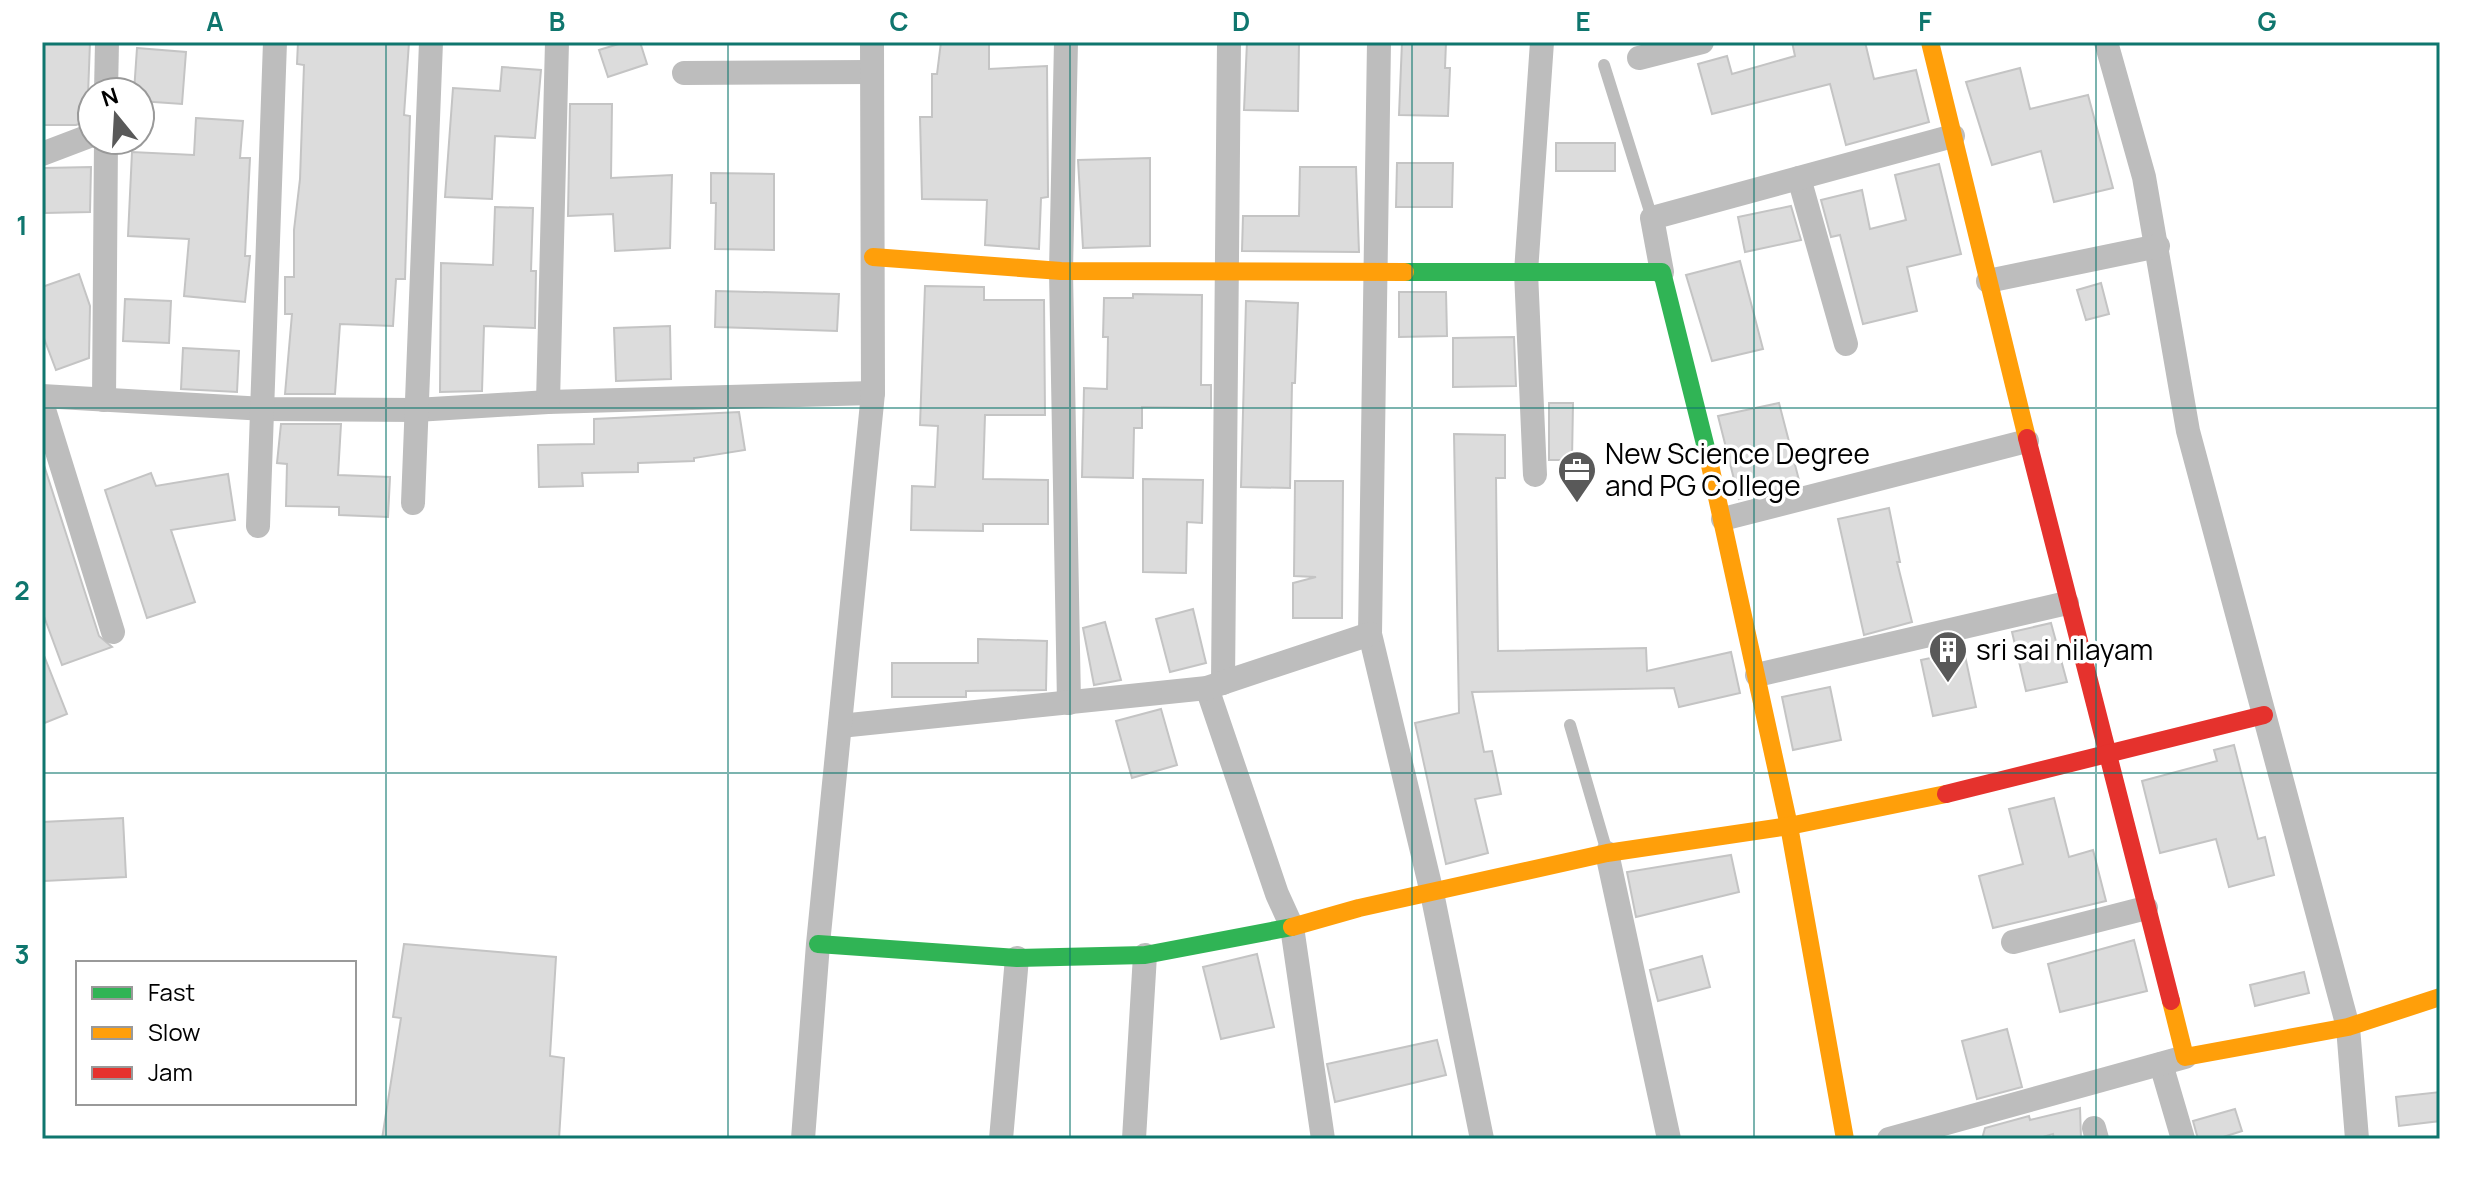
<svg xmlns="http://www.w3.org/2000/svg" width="2482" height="1181" viewBox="0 0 2482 1181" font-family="Manrope,sans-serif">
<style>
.building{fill:#dcdcdc;stroke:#c4c4c4;stroke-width:2}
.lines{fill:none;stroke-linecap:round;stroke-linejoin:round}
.lane{stroke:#bdbdbd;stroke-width:12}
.street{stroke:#bdbdbd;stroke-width:24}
.fast{stroke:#30b455;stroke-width:18}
.slow{stroke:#ff9f0a;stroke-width:18}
.jam{stroke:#e5322d;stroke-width:18}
.grid{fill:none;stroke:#0f766e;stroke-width:2;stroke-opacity:0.55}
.labels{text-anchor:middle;stroke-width:7;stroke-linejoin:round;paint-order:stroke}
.poi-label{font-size:28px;fill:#000;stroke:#fff;text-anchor:start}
.neatline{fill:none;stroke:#0f766e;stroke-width:3}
.grid-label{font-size:26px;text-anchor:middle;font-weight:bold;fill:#0f766e}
</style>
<rect width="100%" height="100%" fill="#fff"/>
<!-- building -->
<g class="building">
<path d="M42,42H90L87,121L76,125H42Z"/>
<path d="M298,42H409L404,115L410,116L405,279H396L393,326L340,324L335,394H285L292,314H285V277H294V230L300,179L304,65L297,64Z"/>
<path d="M625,42H640L647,64L608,77L599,50Z"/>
<path d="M941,42H989V69L1047,66L1048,197L1041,198L1039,249L985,245L987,200L922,199L920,117H932V74H937Z"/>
<path d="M1247,42H1299L1298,111L1244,110Z"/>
<path d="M1402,42H1446L1445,68H1450L1448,116L1399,115Z"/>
<path d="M1792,42H1865L1874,79L1916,70L1929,122L1846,145L1830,84L1712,114L1698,64L1727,56L1732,74L1795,56Z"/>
<path d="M137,48L186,52L182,104L140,101V92H134Z"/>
<path d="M502,67L541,70L535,138L495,136L492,199L445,197L453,88L500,91Z"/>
<path d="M2020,68L2030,109L2088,95L2113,188L2054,202L2041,151L1992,165L1966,82Z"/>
<path d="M570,104H612L611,178L672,175L670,248L615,251L613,214L568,216Z"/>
<path d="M196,118L243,121L240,158H250L245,256H250L245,302L184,296L189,239L128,236L132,152L194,155Z"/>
<rect x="1556" y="143" width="59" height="28"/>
<path d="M1150,158V246L1083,248L1078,160Z"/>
<path d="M1397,163H1453L1452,207H1396Z"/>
<path d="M1939,164L1961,254L1907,267L1917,311L1863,324L1840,235L1831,237L1821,200L1862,190L1870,229L1906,220L1895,175Z"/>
<path d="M91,167L90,212L45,213L44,168Z"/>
<path d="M1300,167H1356L1359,252L1242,251L1243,216H1299Z"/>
<path d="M711,173L774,174V250L715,249L716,203H711Z"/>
<path d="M1791,206L1801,240L1745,252L1738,217Z"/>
<path d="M495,207L533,208L531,271H536L535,328L484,326L482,391L440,392L441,263L493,265Z"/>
<path d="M1740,261L1763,349L1712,361L1686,275Z"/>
<path d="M79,274L90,306L89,358L56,370L42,333V287Z"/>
<path d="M2101,283L2109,314L2086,320L2077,290Z"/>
<path d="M925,286L984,287V300H1044L1045,415H985L983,479L1048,480V524H983V531L911,530L912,486L935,487L938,426L920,425Z"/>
<path d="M716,291L839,294L837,331L715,327Z"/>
<path d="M1399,292H1446L1447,336L1399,337Z"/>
<path d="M1133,294L1202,295L1201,385H1211V408L1142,407V428H1134L1133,478L1082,477L1084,388L1107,389L1108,337H1103L1104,298H1133Z"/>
<path d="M125,299L171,301L169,343L123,341Z"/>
<path d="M1246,301L1298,303L1295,383H1292L1290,488L1241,487Z"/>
<path d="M670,326L671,379L616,381L614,328Z"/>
<path d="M1514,337L1516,386L1453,387V338Z"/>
<path d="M183,348L239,351L237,392L181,389Z"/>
<path d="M1549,403H1573L1572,460H1549Z"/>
<path d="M1779,403L1800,484L1739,499L1718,416Z"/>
<path d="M739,412L745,450L694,458V461L638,463V472L582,473L583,486L539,487L538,445L594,444V419Z"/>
<path d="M281,424H341L338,475L390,477L388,517L339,515V507L286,506L287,464L277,463Z"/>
<path d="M1454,434L1505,435V478H1496L1498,651L1646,648L1647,671L1731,652L1740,693L1679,707L1674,688L1472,692L1484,752L1492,751L1501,794L1475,799L1488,853L1446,864L1415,723L1459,713Z"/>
<path d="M42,459L99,636L112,647L62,665L42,611Z"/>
<path d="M151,473L156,486L228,474L235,520L171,530L195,602L147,618L105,490Z"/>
<path d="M1143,479L1203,480L1202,523L1187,522L1186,573L1143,572Z"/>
<path d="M1295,481H1343L1342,618H1293V583L1316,577L1294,576Z"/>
<path d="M1889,508L1900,562H1897L1912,622L1864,635L1838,519Z"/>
<path d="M1193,609L1206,663L1170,672L1156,619Z"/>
<path d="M1105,622L1121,680L1094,685L1083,628Z"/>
<path d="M2051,623L2067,682L2026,691L2012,632Z"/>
<path d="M978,639L1047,641L1046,690L966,691V697H892V663H978Z"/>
<path d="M1964,651L1976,707L1933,716L1921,660Z"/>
<path d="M43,653L67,714L42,724V654Z"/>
<path d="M1830,687L1841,740L1793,750L1782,697Z"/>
<path d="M1161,709L1177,765L1132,778L1116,721Z"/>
<path d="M2234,745L2258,839L2265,837L2274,875L2229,887L2216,839L2160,853L2142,781L2217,761L2214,750Z"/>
<path d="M2054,798L2069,857L2093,850L2106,901L1993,928L1979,876L2023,864L2009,809Z"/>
<path d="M123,818L126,877L44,881L42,822Z"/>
<path d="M1731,855L1739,892L1636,917L1627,872Z"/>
<path d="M2134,940L2147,991L2060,1012L2048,964Z"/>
<path d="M404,944L556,957L550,1056L564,1058L559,1139H382L401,1018L393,1017Z"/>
<path d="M1257,954L1274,1027L1221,1039L1203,967Z"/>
<path d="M1702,956L1710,987L1658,1001L1650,970Z"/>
<path d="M2304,972L2309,993L2255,1006L2250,985Z"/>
<path d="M2007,1029L2022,1087L1977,1099L1962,1041Z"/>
<path d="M1437,1040L1446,1075L1335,1102L1327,1064Z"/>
<path d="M2440,1092V1121L2399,1126L2396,1097Z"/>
<path d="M2080,1108L2081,1139H2054L2053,1134L2036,1139H1982L1985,1128L2029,1116L2030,1120Z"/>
<path d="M2235,1109L2242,1131L2217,1139H2198L2193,1121Z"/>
</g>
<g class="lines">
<!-- lane -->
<g class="lane">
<path d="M1604,65L1652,218"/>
<path d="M1570,725L1607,852"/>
</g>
<!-- street -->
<g class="street">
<path d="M1066,42L1061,271L1069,703"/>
<path d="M1379,42L1370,634L1432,893L1482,1139"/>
<path d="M2106,42L2144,177L2188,431L2348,1027L2357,1139"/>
<path d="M1639,58L1702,42"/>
<path d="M684,73L872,72"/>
<path d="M106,92L107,42"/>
<path d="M42,154L92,135"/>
<path d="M1799,178L1846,344"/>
<path d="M1662,272L1652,218L1953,136"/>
<path d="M1988,281L2158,246"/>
<path d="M42,396L265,409L416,410L548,402L873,393"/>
<path d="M104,400L106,140"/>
<path d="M548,402L557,42"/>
<path d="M42,403L113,632"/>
<path d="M1535,475L1526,272L1542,42"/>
<path d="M413,503L431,42"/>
<path d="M1723,519L2027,441"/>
<path d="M258,526L275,42"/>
<path d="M1757,675L2067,603"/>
<path d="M1223,683L1229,42"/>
<path d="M1207,688L1277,894L1292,927L1323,1139"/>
<path d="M840,726L1207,688L1370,634"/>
<path d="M1607,853L1669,1139"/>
<path d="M2013,942L2146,908"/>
<path d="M2161,1064L2183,1139"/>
<path d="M2094,1128L2097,1139"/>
<path d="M803,1139L818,944L873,393L872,42"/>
<path d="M1001,1139L1017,958"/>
<path d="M1134,1139L1145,955"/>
<path d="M1889,1139L2185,1057"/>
</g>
<!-- fast -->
<g class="fast">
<path d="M1405,272H1662L1708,456"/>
<path d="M818,944L1017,958L1145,955L1292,927"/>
</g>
<!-- slow -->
<g class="slow">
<path d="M1930,42L2027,438"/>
<path d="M873,257L1061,271L1405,272"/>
<path d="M1708,456L1789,826L1845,1139"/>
<path d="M1292,927L1359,908L1607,853L1789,826L1946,794"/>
<path d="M2171,1001L2185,1057L2348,1027L2440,997"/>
</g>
<!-- jam -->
<g class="jam">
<path d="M2027,438L2171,1001"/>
<path d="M1946,794L2264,715"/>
</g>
</g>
<!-- grid -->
<path class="grid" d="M386,42V1139M728,42V1139M1070,42V1139M1412,42V1139M1754,42V1139M2096,42V1139M42,408H2440M42,773H2440"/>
<!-- icons -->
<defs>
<symbol id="office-pin" viewBox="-11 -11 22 30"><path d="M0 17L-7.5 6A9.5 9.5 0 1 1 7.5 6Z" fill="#595959" stroke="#fff"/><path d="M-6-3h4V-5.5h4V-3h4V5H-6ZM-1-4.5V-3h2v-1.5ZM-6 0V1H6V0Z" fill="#fff"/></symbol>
<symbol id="building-pin" viewBox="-11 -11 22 30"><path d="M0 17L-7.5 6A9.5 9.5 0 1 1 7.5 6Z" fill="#595959" stroke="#fff"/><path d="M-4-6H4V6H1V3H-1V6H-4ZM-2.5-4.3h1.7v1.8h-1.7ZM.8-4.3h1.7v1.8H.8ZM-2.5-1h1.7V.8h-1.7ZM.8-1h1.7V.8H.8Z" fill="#fff"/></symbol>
</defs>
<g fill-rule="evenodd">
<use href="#office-pin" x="1555" y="448" width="44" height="60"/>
<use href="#building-pin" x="1926" y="628" width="44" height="60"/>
</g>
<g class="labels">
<!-- poi labels -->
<g class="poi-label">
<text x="1605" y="464">New Science Degree<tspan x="1605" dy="32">and PG College</tspan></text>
<text x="1976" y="660">sri sai nilayam</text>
</g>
</g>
<!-- border -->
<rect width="2482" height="1181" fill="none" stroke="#ffffff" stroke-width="88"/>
<!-- legend -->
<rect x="76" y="961" width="280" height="144" fill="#ffffff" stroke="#999999" stroke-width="2"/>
<rect x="92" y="987" width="40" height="12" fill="#30b455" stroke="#999999" stroke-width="2"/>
<text x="148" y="1001" font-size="24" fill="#000000">Fast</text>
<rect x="92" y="1027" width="40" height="12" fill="#ff9f0a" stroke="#999999" stroke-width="2"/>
<text x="148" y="1041" font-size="24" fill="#000000">Slow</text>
<rect x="92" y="1067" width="40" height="12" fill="#e5322d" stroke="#999999" stroke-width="2"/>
<text x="148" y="1081" font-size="24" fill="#000000">Jam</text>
<!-- north arrow -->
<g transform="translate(116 116) rotate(342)"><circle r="38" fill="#ffffff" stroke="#999999" stroke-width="2"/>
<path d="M0-6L14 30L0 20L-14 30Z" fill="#595959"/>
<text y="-12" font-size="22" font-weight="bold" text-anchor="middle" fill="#000000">N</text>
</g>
<rect x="44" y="44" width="2394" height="1093" class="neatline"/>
<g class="grid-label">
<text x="215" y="31">A</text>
<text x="557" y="31">B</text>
<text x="899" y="31">C</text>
<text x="1241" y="31">D</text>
<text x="1583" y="31">E</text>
<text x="1925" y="31">F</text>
<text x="2267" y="31">G</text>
<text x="22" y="235">1</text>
<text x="22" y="600">2</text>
<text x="22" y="964">3</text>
</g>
</svg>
